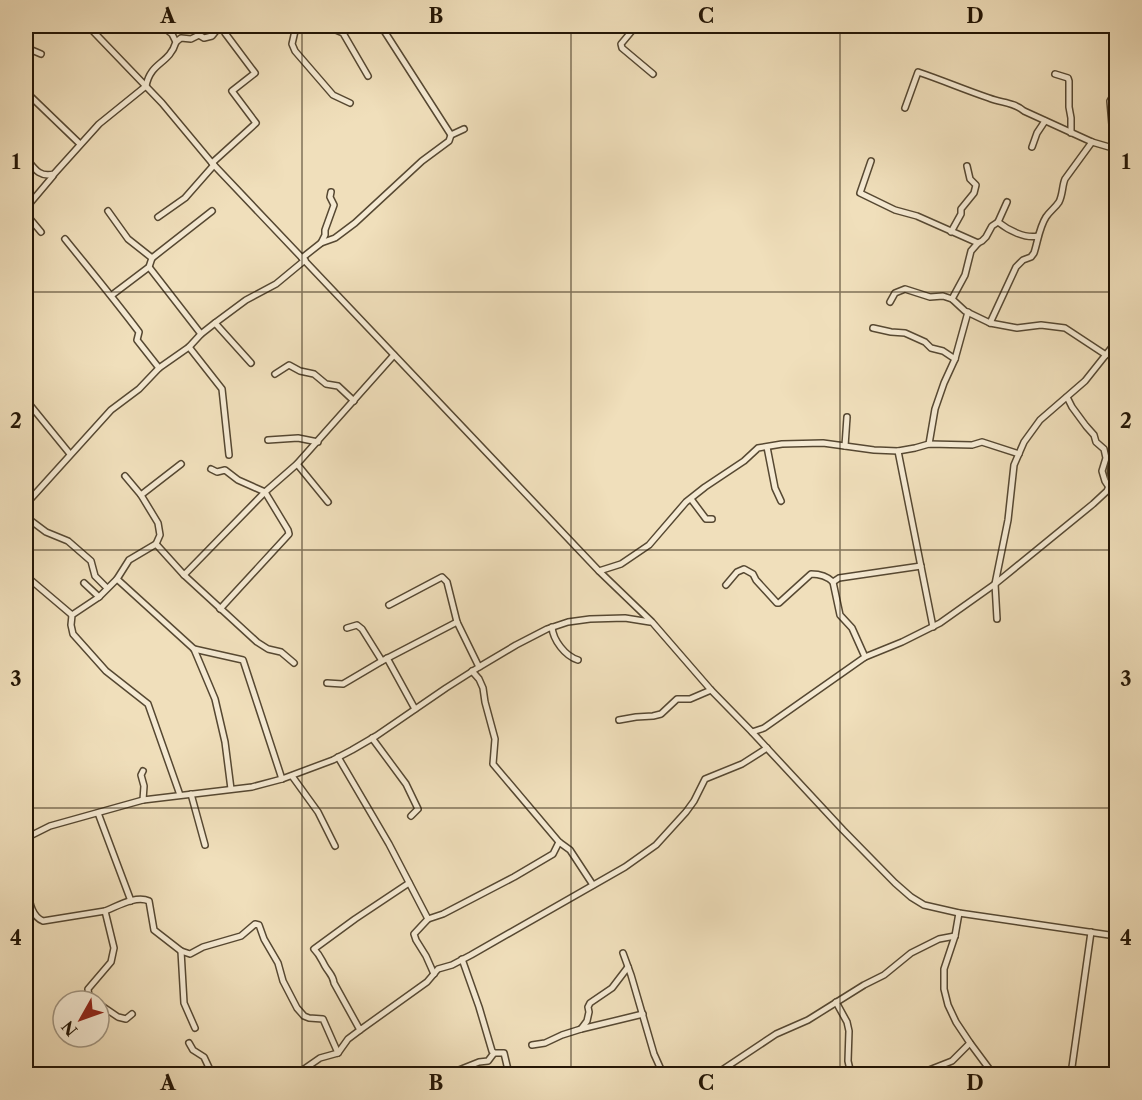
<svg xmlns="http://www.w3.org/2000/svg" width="1142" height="1100" viewBox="0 0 1142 1100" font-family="'Libre Caslon Text',serif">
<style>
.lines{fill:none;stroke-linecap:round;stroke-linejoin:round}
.minor-casing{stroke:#564832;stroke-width:8}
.minor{stroke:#f5ead3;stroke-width:5}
.grid{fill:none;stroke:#231505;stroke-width:1.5;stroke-opacity:0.55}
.neatline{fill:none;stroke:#231505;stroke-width:2}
.grid-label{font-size:20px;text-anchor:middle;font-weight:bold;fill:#231505}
</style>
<rect width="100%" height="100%" fill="#f0dfbb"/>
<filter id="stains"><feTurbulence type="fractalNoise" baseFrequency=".00333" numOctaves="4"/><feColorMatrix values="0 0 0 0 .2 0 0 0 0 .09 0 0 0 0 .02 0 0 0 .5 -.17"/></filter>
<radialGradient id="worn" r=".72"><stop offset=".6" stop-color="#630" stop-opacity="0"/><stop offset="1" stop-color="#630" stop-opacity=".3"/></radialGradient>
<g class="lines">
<defs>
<g id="minor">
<path d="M88,26L162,103L212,163L599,571L652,622L711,690L752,732L843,830L895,883L911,897L924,905L959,913L1116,936"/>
<path d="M292,26L295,31L292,44L295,51L333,95L350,103"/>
<path d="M332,26L336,30L343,33L368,76"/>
<path d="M381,26L451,135L464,129"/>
<path d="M636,26L621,44L622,48L653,74"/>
<path d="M176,42L181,38L191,39L199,35L204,38L212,36L220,26"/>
<path d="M26,49L27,48L41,54"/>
<path d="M1055,74L1068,78L1069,81V107L1071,118V133"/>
<path d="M26,92L80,144"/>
<path d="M905,108L918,72C942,80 965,90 989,98C1001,103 1014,102 1024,111L1092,142L1116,149"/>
<path d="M1032,147L1037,133L1045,121"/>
<path d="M1114,148L1110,101L1116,91"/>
<path d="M26,158C34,168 39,178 54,174L99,124L146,86C151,61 169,65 176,42L172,34L162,26"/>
<path d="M871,161L860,193L895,210L917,216L978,243"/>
<path d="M212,163L256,123L232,91L255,73L225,33L223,26"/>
<path d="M108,211L128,239L152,258L149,267L112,295"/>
<path d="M158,217L185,198L214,165"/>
<path d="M998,222C1008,230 1025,239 1038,236"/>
<path d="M41,232L26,214V208L53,176"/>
<path d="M951,232L961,214V209L974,193L976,185L970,179L967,166"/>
<path d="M65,239C90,270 115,300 139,332L137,340L159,368"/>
<path d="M321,243L325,235V230L334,205L330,197L331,192"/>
<path d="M152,258L212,211"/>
<path d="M302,258L321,243L335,238L355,223L422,161L449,141L451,135"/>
<path d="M149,267L201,334"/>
<path d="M952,299L965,275L971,251L978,243L982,241L986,237L992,226L998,222L1007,202"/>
<path d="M890,302L895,293L905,289L930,297L943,296L952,299L965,311L990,323L1017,328L1041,325L1065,328L1106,355"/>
<path d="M215,323L251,363"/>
<path d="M990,323L1016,267L1023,260L1031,257L1034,253C1038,241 1039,228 1046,217C1050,211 1055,208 1059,202C1063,194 1062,186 1065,179L1092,142"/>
<path d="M873,328L891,332L905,333L925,342L931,348L943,351L955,359"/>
<path d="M189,347L222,389L229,455"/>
<path d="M275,374L289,365L300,371L314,374L326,384L338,386L354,401"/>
<path d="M1067,397L1072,407L1086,426L1094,435L1096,442L1104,449L1106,458L1102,471L1105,481L1109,487"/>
<path d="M26,400L70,454"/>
<path d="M268,440L298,438L318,442"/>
<path d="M929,444L935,409L944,383L955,359L968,312"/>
<path d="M845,446L847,417"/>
<path d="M767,447L775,488L781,501"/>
<path d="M898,451L933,627"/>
<path d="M297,464L328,502"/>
<path d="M211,469L217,472L225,470L238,480L265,492L288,530L289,534L220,609"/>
<path d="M125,476L141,495"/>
<path d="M691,499L706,519H712"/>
<path d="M26,504L111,410L139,389L159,368L189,347L201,334L215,323L246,300L276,284L305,260"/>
<path d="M26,517L46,532L68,541L91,561L95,576L107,588"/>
<path d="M156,544L160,535L158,523L141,495L181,464"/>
<path d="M599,571L621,564L649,545L686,502L705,487L744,461L758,448L782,444L823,443L874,450L898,451L915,448L929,444L972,445L982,442L1019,454"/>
<path d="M184,575L257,642L268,649L281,652L294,663"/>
<path d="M26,576L72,615"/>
<path d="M833,582L840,615L852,628L865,657"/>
<path d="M84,583L99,597L117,579"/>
<path d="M726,585L737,572L744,569L753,574L756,580L777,603H779L811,574C819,574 827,576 833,582L839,578L921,566"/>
<path d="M99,597L72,615L71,625L73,634L106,671L148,704L180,795"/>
<path d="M389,605L442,577L447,582L457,622L479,667"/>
<path d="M997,619L995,584L1008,520L1014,465L1024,442L1040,420L1085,381L1116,342"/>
<path d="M552,627C553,640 565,656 578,660"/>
<path d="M347,628L357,625L362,629L382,661L457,622"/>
<path d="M194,649L243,660L282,779"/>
<path d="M387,658L415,709"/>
<path d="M472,671L479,679L483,688L485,702L495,739L493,764L559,842L570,850L593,885"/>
<path d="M327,683L343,684L382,661"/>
<path d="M26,690L27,691"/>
<path d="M619,720L636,717L653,716L661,714L677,699H690L711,690"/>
<path d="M752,732L764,728L865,657L902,642L940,623L995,584L1093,504L1107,491L1110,484L1111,463L1116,423"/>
<path d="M372,738L406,784L418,809L411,816"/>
<path d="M338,757L389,844L428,919L414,934L416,940L426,956L434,974"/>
<path d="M143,771L141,775L144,786L143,800"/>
<path d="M292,776L318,812L335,846"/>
<path d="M231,789L225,742L215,699L194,649L117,579L129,560L156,544L184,575L265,492L297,464L394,355"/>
<path d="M191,794L205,845"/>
<path d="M98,813L131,901"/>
<path d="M26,838L50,826L143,800L252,787L282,779L333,760L352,750L376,736L446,688L479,667L516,645L547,629L568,622L590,619L625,618L650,622"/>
<path d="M409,883L355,919L314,949C320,955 321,959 325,966C329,973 333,975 334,983L360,1030L427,982L438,969L452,965L471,955L625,867L656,845L686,812L694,801L705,779L742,764L767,748"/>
<path d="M26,885C29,897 30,916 43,921L105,911"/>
<path d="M959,913L955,936L944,969V989L948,1005L956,1022L970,1043L993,1074"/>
<path d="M428,919L443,914L514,877L553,854L559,842"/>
<path d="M181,951L184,1003L195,1028"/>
<path d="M623,953L631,975L654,1054L663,1074"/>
<path d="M462,959L479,1007L492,1051L494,1053H504L509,1074"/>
<path d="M93,1001L89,997L88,989L111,962L114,948L105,911C118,906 136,895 149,901L154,930L181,951L190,954L203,947L241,936L255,924L259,925L264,939L278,963L283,981L297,1008L304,1016L309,1018L323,1019L338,1053"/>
<path d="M836,1002L847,1022L849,1031L848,1061L851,1074"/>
<path d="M99,1004L118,1017L126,1019L132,1014"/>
<path d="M581,1029L643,1014"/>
<path d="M189,1043L193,1050L204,1057L212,1074"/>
<path d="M532,1045L545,1043L562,1035L581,1029L587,1021L589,1012L588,1007L590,1003L612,988L628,967"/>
<path d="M297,1074L320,1058L338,1053L348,1039L360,1030"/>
<path d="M436,1074L459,1070L479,1062L488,1061L494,1053"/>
<path d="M716,1074L776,1034L808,1020L864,985L884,975L911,953L939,939L955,936"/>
<path d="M919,1074L952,1061L970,1043"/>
<path d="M1071,1074L1091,932"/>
</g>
</defs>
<!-- minor casing -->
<use href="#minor" class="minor-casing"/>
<!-- minor -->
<use href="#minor" class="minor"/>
</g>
<!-- grid -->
<path class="grid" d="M302,26V1074M571,26V1074M840,26V1074M26,292H1116M26,550H1116M26,808H1116"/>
<!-- margin -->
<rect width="1142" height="1100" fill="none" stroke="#f0dfbb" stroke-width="66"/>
<!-- north arrow -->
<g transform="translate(81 1019) rotate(230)"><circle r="28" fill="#f5ead3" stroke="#a19581" stroke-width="1.5"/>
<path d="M0-4.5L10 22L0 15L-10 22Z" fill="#8f2418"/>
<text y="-9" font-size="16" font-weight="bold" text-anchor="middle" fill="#231505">N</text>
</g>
<rect x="33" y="33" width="1076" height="1034" class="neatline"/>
<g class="grid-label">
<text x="168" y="23">A</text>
<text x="436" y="23">B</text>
<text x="706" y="23">C</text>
<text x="975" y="23">D</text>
<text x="16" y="169">1</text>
<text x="1126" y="169">1</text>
<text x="16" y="428">2</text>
<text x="1126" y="428">2</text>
<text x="16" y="686">3</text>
<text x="1126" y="686">3</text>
<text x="16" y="945">4</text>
<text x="1126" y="945">4</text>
<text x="168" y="1090">A</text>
<text x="436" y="1090">B</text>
<text x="706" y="1090">C</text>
<text x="975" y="1090">D</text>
</g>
<rect width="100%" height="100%" filter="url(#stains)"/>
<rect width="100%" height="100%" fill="url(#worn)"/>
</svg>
